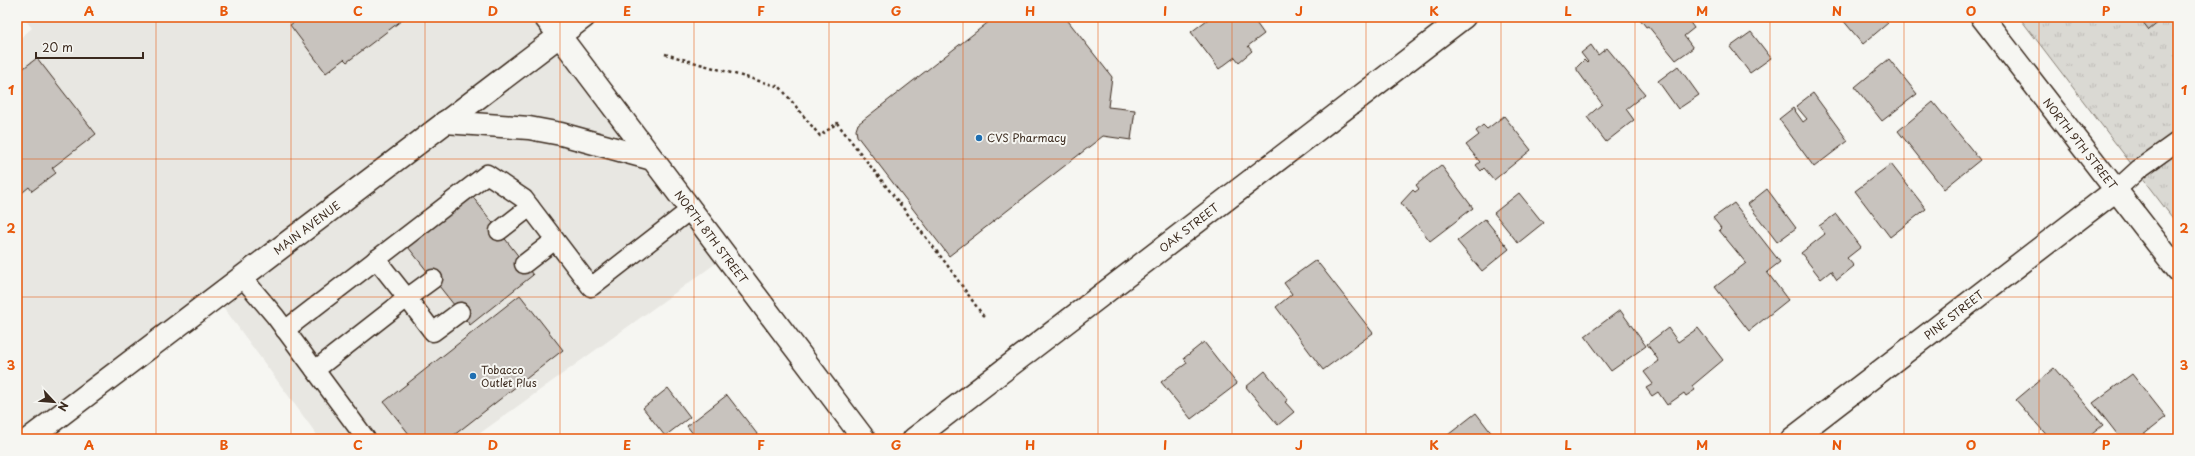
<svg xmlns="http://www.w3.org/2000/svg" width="2195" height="456" viewBox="0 0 2195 456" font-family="'Playpen Sans',sans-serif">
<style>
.built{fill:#e8e7e2}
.park{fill:url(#park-tufts);stroke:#8a8278}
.building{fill:#c8c3be;stroke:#3b2a1e}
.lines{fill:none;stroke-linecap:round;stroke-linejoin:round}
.service-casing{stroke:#3b2a1e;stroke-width:21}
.minor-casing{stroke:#3b2a1e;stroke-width:25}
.secondary-casing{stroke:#3b2a1e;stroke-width:25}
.path{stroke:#3b2a1e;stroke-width:2.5;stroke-dasharray:3 3;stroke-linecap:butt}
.service{stroke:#f6f6f2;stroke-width:18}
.minor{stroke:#f6f6f2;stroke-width:22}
.secondary{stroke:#f6f6f2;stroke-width:22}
.grid{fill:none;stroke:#e8590c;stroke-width:1;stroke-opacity:0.55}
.poi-dot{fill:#1f6fb2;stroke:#f6f6f2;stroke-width:1.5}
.labels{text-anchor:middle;stroke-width:4;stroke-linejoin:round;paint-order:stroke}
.poi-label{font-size:11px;fill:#3b2a1e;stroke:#f6f6f2;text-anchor:start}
.street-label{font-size:11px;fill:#3b2a1e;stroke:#f6f6f2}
.neatline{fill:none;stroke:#e8590c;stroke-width:1.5}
.grid-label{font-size:13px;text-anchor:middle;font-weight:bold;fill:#e8590c}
</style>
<defs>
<pattern id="park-tufts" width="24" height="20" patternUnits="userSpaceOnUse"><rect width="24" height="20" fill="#dad9d3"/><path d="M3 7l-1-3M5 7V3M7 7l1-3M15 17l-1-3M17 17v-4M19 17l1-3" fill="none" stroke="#bcbab5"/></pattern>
</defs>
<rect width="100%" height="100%" fill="#f6f6f2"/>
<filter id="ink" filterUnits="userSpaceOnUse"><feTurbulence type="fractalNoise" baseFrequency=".025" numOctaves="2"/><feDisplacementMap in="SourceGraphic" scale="8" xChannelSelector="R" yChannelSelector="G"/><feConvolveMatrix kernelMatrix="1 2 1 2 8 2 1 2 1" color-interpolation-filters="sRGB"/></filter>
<g filter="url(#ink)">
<!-- built -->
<path class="built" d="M23,17H580L559,35L726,256L472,439H320L216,297L29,439H17V41L32,28Z"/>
<!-- park -->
<path class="park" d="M2019,17H2178V225Z"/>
<!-- building -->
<g class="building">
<path d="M301,17H406L347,62L344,59L326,73L290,25Z"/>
<path d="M995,17H1065L1112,77L1108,107L1135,110L1131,140L1103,136L949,256L857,136L856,130L858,124Z"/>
<path d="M1211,17H1252L1264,34L1248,46L1252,51L1239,62L1235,57L1219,69L1191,32Z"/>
<path d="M1686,17L1694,28L1684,36L1693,48L1676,60L1648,26L1646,27L1640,19L1641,17Z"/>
<path d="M1845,17H1883L1888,23L1863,44L1842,19Z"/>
<path d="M2139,17H2165L2149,30Z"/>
<path d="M1751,32L1771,58L1750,73L1730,47Z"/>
<path d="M1591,45L1598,55L1607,48L1645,94L1626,109L1634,120L1606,142L1587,117L1602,104L1577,70V67L1584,60L1587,63L1588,62L1581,53Z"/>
<path d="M37,58L96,134L52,168L56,173L32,191L29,187L17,197V73Z"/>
<path d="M1889,59L1917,94L1882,121L1855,87Z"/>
<path d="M1678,66L1699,95L1678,109L1658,81Z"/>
<path d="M1813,93L1848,141L1814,167L1779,119L1793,108L1803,122L1807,119L1796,106Z"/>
<path d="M1933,102L1980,160L1944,189L1898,131Z"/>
<path d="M1504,116L1531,150L1494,180L1484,168L1481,171L1476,165L1480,162L1466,145L1479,135L1476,131L1483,125L1487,129Z"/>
<path d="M1891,164L1926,209L1890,237L1855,191Z"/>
<path d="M1441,165L1473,208L1430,241L1401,203L1413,190L1415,192L1419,189L1416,185Z"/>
<path d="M1767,189L1796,228L1777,242L1748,204Z"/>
<path d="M1519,193L1543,223L1518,243L1494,213Z"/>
<path d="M472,196L533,275L470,325L408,247Z"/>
<path d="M1734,203L1780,262L1767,272L1788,300L1749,331L1715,287L1746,263L1719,230L1721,228L1713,218Z"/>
<path d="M1836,214L1861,247L1847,258L1854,266L1837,280L1831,271L1821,279L1801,253L1825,234L1819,226Z"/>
<path d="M1485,219L1509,249L1482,271L1457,241Z"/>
<path d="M1316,260L1373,333L1323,370L1276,307L1292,294L1284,283Z"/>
<path d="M520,295L563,350L449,439H413L384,402Z"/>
<path d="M1620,310L1646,346L1611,371L1585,336Z"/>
<path d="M1668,328L1678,342L1698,328L1723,360L1692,386L1695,390L1686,396L1684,393L1667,405L1658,392L1652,396L1646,388L1653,384L1644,372L1659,361L1647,344Z"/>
<path d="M1204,342L1237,384L1191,419L1161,382L1187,363L1184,358Z"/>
<path d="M2054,368L2103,425L2086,439H2050L2016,400Z"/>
<path d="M1265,371L1288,400L1285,402L1294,412L1278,425L1246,387Z"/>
<path d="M2132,374L2166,417L2138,439H2121L2093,403Z"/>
<path d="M668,388L690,417L665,436L643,408Z"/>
<path d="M727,395L761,439H697L687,426Z"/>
<path d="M1476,413L1496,439H1445L1444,438Z"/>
</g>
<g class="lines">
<defs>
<g id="service">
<path d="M2116,190L2139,169L2178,141"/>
<path d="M499,231L530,207"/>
<path d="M376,259L407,298L433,279"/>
<path d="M524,264L555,240"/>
<path d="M242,277L275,316L366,439"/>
<path d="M285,330L487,174L524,199L591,287L690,210"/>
<path d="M315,370L407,298L433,332L460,312"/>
</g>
<g id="minor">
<path d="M545,17L559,35"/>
<path d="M1982,17L2178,270"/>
<path d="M914,439L1464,17"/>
<path d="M1792,439L2116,190"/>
</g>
<g id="secondary">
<path d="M559,35L864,439"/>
<path d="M445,122L529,128L561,134L652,159"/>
<path d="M29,439L584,17"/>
</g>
</defs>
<!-- service casing -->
<use href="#service" class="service-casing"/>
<!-- minor casing -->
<use href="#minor" class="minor-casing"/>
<!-- secondary casing -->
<use href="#secondary" class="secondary-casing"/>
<!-- path -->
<path class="path" d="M665,54L780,87L820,136L837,123L945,262L984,317"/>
<!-- service -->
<use href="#service" class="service"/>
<!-- minor -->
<use href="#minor" class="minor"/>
<!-- secondary -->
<use href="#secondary" class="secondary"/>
</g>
</g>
<!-- grid -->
<path class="grid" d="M156,17V439M291,17V439M425,17V439M560,17V439M694,17V439M829,17V439M963,17V439M1098,17V439M1232,17V439M1366,17V439M1501,17V439M1635,17V439M1770,17V439M1904,17V439M2039,17V439M17,159H2178M17,297H2178"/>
<!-- markers -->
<g class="poi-dot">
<circle cx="979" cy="138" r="4"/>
<circle cx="473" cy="376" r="4"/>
</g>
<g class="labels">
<!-- poi labels -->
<g class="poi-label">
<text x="987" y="142">CVS Pharmacy</text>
<text x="481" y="374">Tobacco<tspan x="481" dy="13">Outlet Plus</tspan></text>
</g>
<!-- street labels -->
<g class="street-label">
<text transform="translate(2080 144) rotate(52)" y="4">NORTH 9TH STREET</text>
<text transform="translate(307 228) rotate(-37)" y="4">MAIN AVENUE</text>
<text transform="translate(1189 228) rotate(-38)" y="4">OAK STREET</text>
<text transform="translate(711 237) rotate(53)" y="4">NORTH 8TH STREET</text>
<text transform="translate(1954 315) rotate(-38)" y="4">PINE STREET</text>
</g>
</g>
<!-- margin -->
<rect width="2195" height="456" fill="none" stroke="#f6f6f2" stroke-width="44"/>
<!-- north arrow -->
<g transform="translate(54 402) rotate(116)" stroke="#f6f6f2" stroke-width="3" paint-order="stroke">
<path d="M0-3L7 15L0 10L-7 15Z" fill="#3b2a1e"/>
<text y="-6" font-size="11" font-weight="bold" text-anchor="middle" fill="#3b2a1e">N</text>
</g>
<!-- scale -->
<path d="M36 52v6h107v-6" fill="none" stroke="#3b2a1e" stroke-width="2"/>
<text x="42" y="52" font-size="12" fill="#3b2a1e" stroke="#f6f6f2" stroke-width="3" paint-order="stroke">20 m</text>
<rect x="22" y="22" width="2151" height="412" class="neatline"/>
<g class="grid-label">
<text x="89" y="16">A</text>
<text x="224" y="16">B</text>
<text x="358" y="16">C</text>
<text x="493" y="16">D</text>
<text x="627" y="16">E</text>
<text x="761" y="16">F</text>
<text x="896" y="16">G</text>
<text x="1030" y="16">H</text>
<text x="1165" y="16">I</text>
<text x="1299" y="16">J</text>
<text x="1434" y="16">K</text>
<text x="1568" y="16">L</text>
<text x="1702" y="16">M</text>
<text x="1837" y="16">N</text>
<text x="1971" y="16">O</text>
<text x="2106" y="16">P</text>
<text x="11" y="95">1</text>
<text x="2184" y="95">1</text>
<text x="11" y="233">2</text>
<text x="2184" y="233">2</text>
<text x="11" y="370">3</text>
<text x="2184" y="370">3</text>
<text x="89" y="450">A</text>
<text x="224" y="450">B</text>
<text x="358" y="450">C</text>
<text x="493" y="450">D</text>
<text x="627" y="450">E</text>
<text x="761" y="450">F</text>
<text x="896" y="450">G</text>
<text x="1030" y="450">H</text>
<text x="1165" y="450">I</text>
<text x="1299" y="450">J</text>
<text x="1434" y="450">K</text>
<text x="1568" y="450">L</text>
<text x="1702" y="450">M</text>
<text x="1837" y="450">N</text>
<text x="1971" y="450">O</text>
<text x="2106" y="450">P</text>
</g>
</svg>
